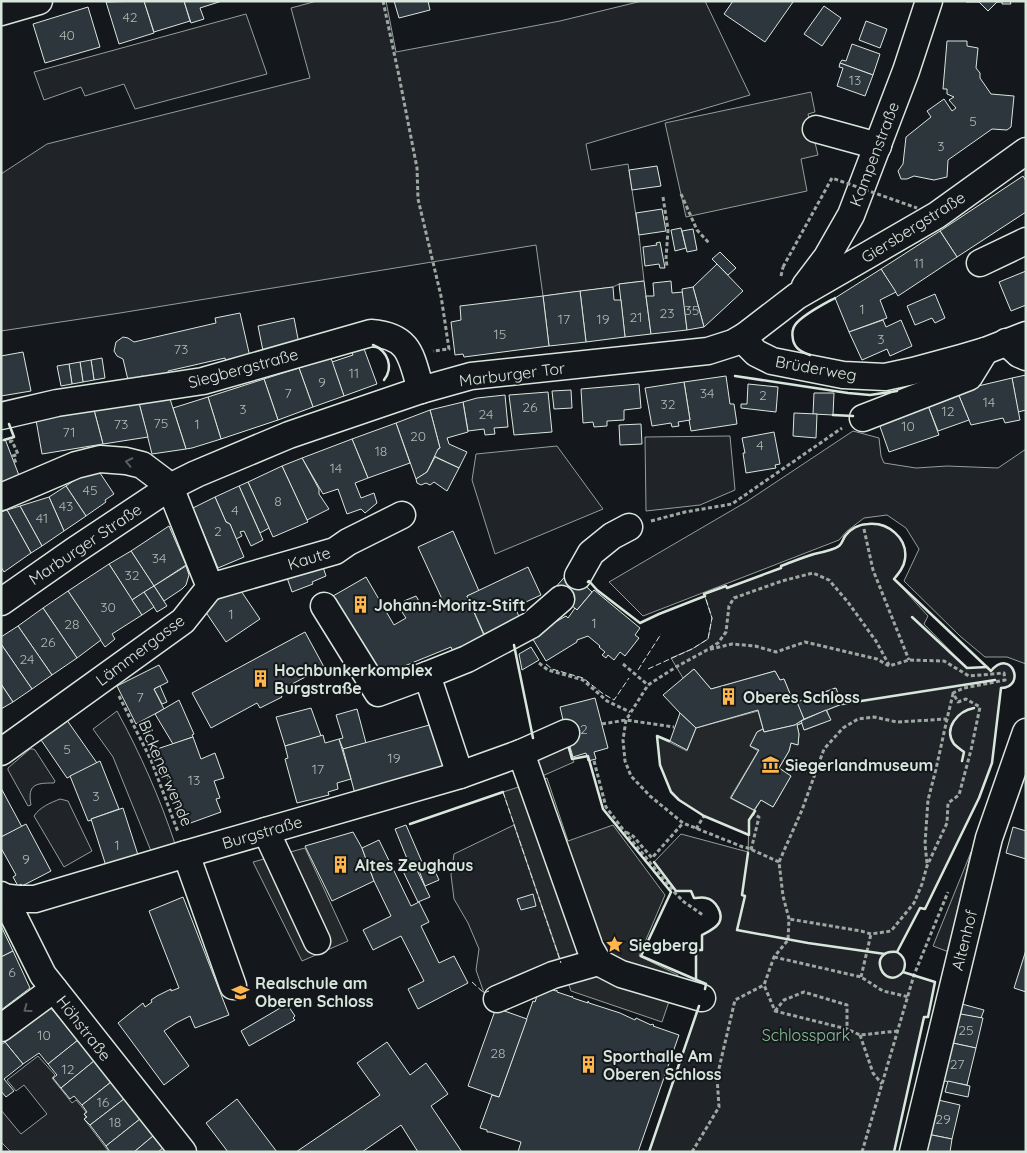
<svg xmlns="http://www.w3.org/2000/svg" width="1027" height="1153" viewBox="0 0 1027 1153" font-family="Quicksand,sans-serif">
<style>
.green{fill:#202428;stroke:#939e99}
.parking{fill:#24282b;stroke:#939e99}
.building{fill:#2c363c;stroke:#d8e6dc}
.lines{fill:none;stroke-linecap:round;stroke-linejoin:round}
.minor-casing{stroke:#d8e6dc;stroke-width:29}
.path{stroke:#9da8a2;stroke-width:3;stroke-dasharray:4 2.5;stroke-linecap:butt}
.minor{stroke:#14181c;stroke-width:26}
.path-bridge{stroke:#9da8a2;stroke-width:3;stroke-dasharray:4 2.5;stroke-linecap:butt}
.fence{stroke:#d8e6dc;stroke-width:1;stroke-dasharray:6 2.5;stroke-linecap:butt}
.wall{stroke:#d8e6dc;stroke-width:2.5}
.oneway{stroke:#59605f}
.labels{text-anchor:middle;stroke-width:4;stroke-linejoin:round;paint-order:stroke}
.number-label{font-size:14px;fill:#adbab4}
.street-label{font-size:16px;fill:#d8e6dc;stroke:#14181c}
.poi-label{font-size:16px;font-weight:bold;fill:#d8e6dc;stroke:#14181c;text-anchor:start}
.park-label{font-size:16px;fill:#8ac095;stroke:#14181c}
</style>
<rect width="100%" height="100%" fill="#14181c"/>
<!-- green -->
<g class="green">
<path d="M317,1H386L396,52L560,21L642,1H705L750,95L586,144L591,170L628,164L639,235L644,281L619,284L613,287L543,296L536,245L120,313L1,331V174L47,144L310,78L291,8Z"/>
<path d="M246,14L267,74L135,109L124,84L85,96L81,87L44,100L34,72Z"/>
<path d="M853,431L879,438L881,456L884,463L916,468L947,466L998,468L1026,449V664L1007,657H985L960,636L904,581L919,549L906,528L887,515L864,518L847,531L839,540L643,616L609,582L746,502Z"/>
<path d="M730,436L735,490L700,505L646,511L645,437Z"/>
<path d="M557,446L603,509L495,554L472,480L476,454Z"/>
<path d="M863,524C868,524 874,523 879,524C894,526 907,543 905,559C905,567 899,573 894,579L928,616L924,624L967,668L987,667L991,670C1011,648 1027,686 1001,689L992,763L979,798L925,909L920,908L897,952C904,957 907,963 903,972L935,982L928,1017L924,1018L894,1152H649L706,984L696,980V950H702V935C708,932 715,929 719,923C724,914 716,900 706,898C703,897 698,898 694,898L690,891H676L654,862L681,834L748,852L749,820L761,800L773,807L791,776L779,768L789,751L791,743L798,745L799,734L797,725L802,723L805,730L830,720L827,710L842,704L835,688L797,702L793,701L784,679L780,680L775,671L711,689L694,669L683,678L671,658L692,649L708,639L712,618L704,594L726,586L728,588L781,568V566L840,546L848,533L857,526Z"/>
<path d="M117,711C140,753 160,798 175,844L151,851L113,757L93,729Z"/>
<path d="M566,744L574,762L540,777L532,760Z"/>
<path d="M30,749H33L35,750L55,781L54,783C36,783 27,784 31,805L28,806L8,770V768Z"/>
<path d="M60,799L68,801L92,851L64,867L34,816C40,807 50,803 60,799Z"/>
<path d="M514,825L561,963L484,993L476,970L479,949L468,923L454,899L451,875L454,854Z"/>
<path d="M971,852L949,952L933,946Z"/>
<path d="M38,1056L55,1075L52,1078L72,1103L76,1100L86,1112L84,1114L86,1117L84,1119L109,1152H11L1,1142V1110L21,1134L47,1114L24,1085L16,1091L7,1080Z"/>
</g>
<!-- parking -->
<g class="parking">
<path d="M811,92L815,112L808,114L818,155L801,159L807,191L686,217L665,123Z"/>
<path d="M758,711L763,729L757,732L750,746L758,751L730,798L755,811L749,820V835L704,816L679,800L671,792L660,765L657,736L687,751L696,728Z"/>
<path d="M547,778L568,841L613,825L665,895L639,956L678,975L662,1022L571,991L503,792Z"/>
<path d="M305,848L348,941L302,961L253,862Z"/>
</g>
<!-- building -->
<g class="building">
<path d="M144,1L154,33L119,44L106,2Z"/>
<path d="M144,1H184L190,21L154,32Z"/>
<path d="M184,1H222L200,8L204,19L191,23Z"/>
<path d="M394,1H428L430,10L399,18Z"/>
<path d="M733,1H792L793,2L765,42L724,14Z"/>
<path d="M966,1H1010L1011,4H1002V2H997L988,11L979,2H966Z"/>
<path d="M824,6L841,18L822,46L804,34Z"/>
<path d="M88,7L100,47L45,63L33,24Z"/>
<path d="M866,21L887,29L880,48L859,40Z"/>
<path d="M947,41H967V46L978,48L976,68L980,73V78L991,94L1014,96L1011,127L1007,130L992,129L948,160L947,177L934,180L914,176L907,179H901L898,171L903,164L906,137L931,117L927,111L944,99L952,111L956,108L949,100L954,97L947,94V89H943Z"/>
<path d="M852,44L880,54L873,75L840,63L842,60L846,61Z"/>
<path d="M840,63L873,75L865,96L837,86L843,68L839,67Z"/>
<path d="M657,166L661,186L632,190L629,170Z"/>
<path d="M1023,176L1026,181V212L957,257L940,231Z"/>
<path d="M662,209L666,231L639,235L636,213Z"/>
<path d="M681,228L686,248L675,251L671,230Z"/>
<path d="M693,229L697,250L687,252L682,231Z"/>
<path d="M940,231L957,257L898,296L881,269Z"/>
<path d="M660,242L665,268H660L659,264L645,266L643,247L657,245L656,243Z"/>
<path d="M720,252L736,268L728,275L712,259Z"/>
<path d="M717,264L743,291L704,327L693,287Z"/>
<path d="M881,269L896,292L880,300L887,318L849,332L835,298Z"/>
<path d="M1026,271V305L1011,311L999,282Z"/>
<path d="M644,281L651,334L625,337L619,284Z"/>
<path d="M671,281L672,293L683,292L687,330L651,334L646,296H654L653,283Z"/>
<path d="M613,287L614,300H621L625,337L586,342L580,291Z"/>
<path d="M693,287L704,327L687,330L682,289Z"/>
<path d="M580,291L586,342L549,346L543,296Z"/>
<path d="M935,294L945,318L935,323L932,318L915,325L907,306Z"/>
<path d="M543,296L549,346L464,357L463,354L455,355L451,322L461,320L460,306Z"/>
<path d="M240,313L250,357L226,363L225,358L168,371L170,380L145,386L143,376L128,380L123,359L117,356L114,351L116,342L123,337L128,338L134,342L216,323L215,318Z"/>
<path d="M294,318L299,344L263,351L258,326Z"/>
<path d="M883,320L886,327L901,320L912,346L890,356L887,349L862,360L849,332Z"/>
<path d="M363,346L377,384L344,396L332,362L353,355L351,350Z"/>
<path d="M23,352L31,391L1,396V356Z"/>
<path d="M102,358L105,378L94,380L91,360Z"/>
<path d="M331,358L344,396L313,407L299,368Z"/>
<path d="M91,360L94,380L83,382L80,362Z"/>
<path d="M80,362L83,382L72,384L69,364Z"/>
<path d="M69,364L72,384L61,386L57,366Z"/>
<path d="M299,368L313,407L278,420L264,379Z"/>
<path d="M1026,375V410L1018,412L1012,378Z"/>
<path d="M726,376L730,404H734L737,424L691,431L689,420H690L684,382Z"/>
<path d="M1012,378L1020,420L1005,423L1003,418L971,425L957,391Z"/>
<path d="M264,379L278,420L221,439L208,397Z"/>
<path d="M684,382L690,420L678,422L679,426L672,427L671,423L652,426L645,388Z"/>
<path d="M639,384L641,408L624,410V420L607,421V426L594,427L593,422L583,423L581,389Z"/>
<path d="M748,384L778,387L776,412L741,408V404H747Z"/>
<path d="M571,390L572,408L554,409L552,391Z"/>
<path d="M957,391L969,420L938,431L927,403Z"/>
<path d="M548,392L552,432L514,435L509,395Z"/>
<path d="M814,393H834L833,415L813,414Z"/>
<path d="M505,395L508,427L494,428L495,434L485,435L484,429L468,431L463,402L477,398Z"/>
<path d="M208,397L221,439L192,448L186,449L173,408Z"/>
<path d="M170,399L186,449L152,454L139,403Z"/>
<path d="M463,402L468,432L447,438L449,444L467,452L459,468L434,456L438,449L440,448L430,410Z"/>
<path d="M139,403L148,437L103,444L94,410Z"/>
<path d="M927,403L939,435L889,452L878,421Z"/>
<path d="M94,410L103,444L42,454L36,420Z"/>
<path d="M430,410L440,448L438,449L427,472L416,479L396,423Z"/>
<path d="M794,413L817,414L816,438L793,436Z"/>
<path d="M396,423L410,463L368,478L352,439Z"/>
<path d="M641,424L642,444L620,445L619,425Z"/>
<path d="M774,432L780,464L775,465L776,468L746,473L743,453H745L742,438Z"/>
<path d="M5,439L20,478L1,485V441Z"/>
<path d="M352,439L368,478L355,483L361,498L374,493L377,503L365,513L361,509L347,514L338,489L323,494L302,458Z"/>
<path d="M435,457L459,468L447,491L434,482L430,485L426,483L421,485L417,483L416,479L427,472Z"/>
<path d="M302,458L319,489V494L329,509L307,520L282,466Z"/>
<path d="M282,466L308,522L273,537L248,482Z"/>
<path d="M98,470L114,494L105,500L106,502L86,516L66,486L87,472Z"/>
<path d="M248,482L269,528L260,533L239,486Z"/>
<path d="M66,486L86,516L64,531L49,497Z"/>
<path d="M239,486L263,540L251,546L244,531L240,532L242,536L236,539L230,524L226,522L215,497Z"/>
<path d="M49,497L64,531L42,546L20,506Z"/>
<path d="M215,497L226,522L230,524L244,557L218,568L193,508Z"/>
<path d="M20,506L42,546L31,553L7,510Z"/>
<path d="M7,510L31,553L4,572L1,567V512Z"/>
<path d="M169,526L186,565L154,586L131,551Z"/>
<path d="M453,531L479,591L467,596L486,640L454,654L451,647L380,676L366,651L333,596L366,577L394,625L406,618L402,612L404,601L416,596L423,608L442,599L418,547Z"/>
<path d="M131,551L154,586L132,600L109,564Z"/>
<path d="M321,561L326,576L312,582L313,584L292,592L285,572Z"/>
<path d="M109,564L142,615L112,634L115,639L105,647L68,591Z"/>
<path d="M186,566L189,575L186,585L182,589L164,601L154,586Z"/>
<path d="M528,567L541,595L515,607L520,619L484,634L467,596Z"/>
<path d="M570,571L592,592L577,610L553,590Z"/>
<path d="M237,585L260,619L226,642L203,608Z"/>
<path d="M154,586L167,606L157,612L144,592Z"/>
<path d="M594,590L640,628L635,635L639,638L625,656L620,652L614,660L608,655L606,658L602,655L605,652L599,647L600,646L588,636L577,640V642L546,661L531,636L566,616L568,618L575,608L577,610Z"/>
<path d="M68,591L101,640L77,658L43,608Z"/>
<path d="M144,592L154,607L142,615L132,600Z"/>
<path d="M43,608L77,658L52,675L18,626Z"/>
<path d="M18,626L52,675L32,689L1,644V637Z"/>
<path d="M305,632L324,667L279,691L282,697L260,708L257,703L211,728L192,693Z"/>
<path d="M1,644L32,689L13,702L1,684Z"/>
<path d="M531,647L539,660L522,670L519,654Z"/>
<path d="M159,665L168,682L154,689L164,709L136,724L117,686Z"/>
<path d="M694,669L711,689L775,671L780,680L784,679L793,701L797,700L804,719L795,725L764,732L758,710L696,728L680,713L663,695Z"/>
<path d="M1,684L13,702L1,709Z"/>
<path d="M160,686L167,702L162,704L154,689Z"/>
<path d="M836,688L842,704L804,719L797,702Z"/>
<path d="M595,698L608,748L594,752L596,759L588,761L586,753L573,757L566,733L560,707Z"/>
<path d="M179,700L194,734L192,735L193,737L173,744L155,714Z"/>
<path d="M311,708L321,736L285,746L276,717Z"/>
<path d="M357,709L366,743L343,749L339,739L343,738L336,715Z"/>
<path d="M826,710L831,720L804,730L801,721Z"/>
<path d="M680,713L696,728L687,750L670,741Z"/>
<path d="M64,716L97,763L67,778L37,734Z"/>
<path d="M801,721L802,723L797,725L799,734L798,745L791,743L789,751L779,768L791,776L773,807L761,800L754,810L731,798L759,750L750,746L757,732L763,729L764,732L795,725Z"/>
<path d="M433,724L446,767L355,794L343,749Z"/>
<path d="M323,735L325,743L339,739L351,779L337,783L338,789L328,792L329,795L297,803L285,759L288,758L285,746Z"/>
<path d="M193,737L201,759L215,753L224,778L214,781L220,798L216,799L221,812L185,825L157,749Z"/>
<path d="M100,761L119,809L91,819L92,820L88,821L70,776Z"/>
<path d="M1,788L22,827L1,837Z"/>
<path d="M123,808L138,855L106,866L91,819Z"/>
<path d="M26,824L51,871L22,886L21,884L18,886L13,877L16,875L1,848V837Z"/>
<path d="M406,825L422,862L416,865L418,868L416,869L414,864L410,866L395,829Z"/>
<path d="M1013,827L1026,831V859L1006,853Z"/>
<path d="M353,832L362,848L374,881L332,901L305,846Z"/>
<path d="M379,840L411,906L419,902L429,922L421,926L439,963L454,956L468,983L418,1009L408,989L424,981L401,936L373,950L363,930L391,916L374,881L362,848Z"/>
<path d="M400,862L403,869L414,864L430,897L418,902L399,863Z"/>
<path d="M431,862L439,880L425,886L418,868Z"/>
<path d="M533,894L536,906L521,910L517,899Z"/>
<path d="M183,897L229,1015L195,1028L190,1016L176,1023L164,1031L189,1066L164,1085L118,1023L143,1003L145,1007L152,1002L151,1000L157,996L171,989V991L179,988L149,911Z"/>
<path d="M1,926L13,951L1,957Z"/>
<path d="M1026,950V992L1014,988Z"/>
<path d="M13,951L30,988L1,1010V957Z"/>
<path d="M541,986L556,991L557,990V992L572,997V996L573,998L588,1003V1001L589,1003L620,1013L635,1020L636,1018L651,1025L652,1024L654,1025L653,1026L679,1035L638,1152H518L521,1142L490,1132H487V1130L480,1128L492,1095L499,1097L533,1001L535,1002L540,987Z"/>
<path d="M287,1004L295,1016L293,1018L295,1020L249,1046L241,1031Z"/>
<path d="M962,1004L984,1010L981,1018L959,1014Z"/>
<path d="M50,1007L78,1040L48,1064L39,1053L23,1064L5,1042Z"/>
<path d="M496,1008L527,1019L499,1097L468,1086Z"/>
<path d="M955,1013L983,1018L976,1048L948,1042Z"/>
<path d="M78,1040L94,1061L61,1088L53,1078L57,1075L48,1064Z"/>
<path d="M5,1042L23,1064L4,1079L14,1091L6,1097L1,1091V1045Z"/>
<path d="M387,1042L410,1075L426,1063L448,1094L431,1106L462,1152H418L401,1125L362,1152H296L380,1095L357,1063Z"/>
<path d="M948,1042L976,1048L967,1085L939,1080Z"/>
<path d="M94,1061L111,1082L82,1105L74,1096L70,1099L61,1088Z"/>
<path d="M948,1081L970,1086L968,1097L945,1092Z"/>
<path d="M111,1082L124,1099L90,1125L84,1119L87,1117L84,1114L87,1112L82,1105Z"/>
<path d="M124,1099L140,1119L106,1146L90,1125Z"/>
<path d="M237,1099L277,1152H228L206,1123Z"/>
<path d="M934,1099L960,1105L952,1139L927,1134Z"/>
<path d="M140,1119L153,1136L134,1152H110L106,1146Z"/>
<path d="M927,1134L952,1139L950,1152H922Z"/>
<path d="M153,1136L163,1148L158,1152H134Z"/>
</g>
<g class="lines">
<defs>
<g id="minor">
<path d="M1,12L39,1"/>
<path d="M816,129L878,146"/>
<path d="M980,263L1026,241"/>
<path d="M805,286L827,257L851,215L906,71L929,1"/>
<path d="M745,336L748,345L756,353L772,361L843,375L885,377L913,371L961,358L985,351L1026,335"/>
<path d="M1006,342L1019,354L1026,357"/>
<path d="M1,416L57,403L203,381L371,333C411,336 411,357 421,390"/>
<path d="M863,418L969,377L985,351"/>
<path d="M1,497L76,465L100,459L126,461L142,465L162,480L170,487L210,587L183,621L1,752"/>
<path d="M578,576L591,553L612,536L629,527"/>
<path d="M210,587L335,551L348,542L402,515"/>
<path d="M1,602L74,551L170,487L196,474L289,435L421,390L471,376L708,351L733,343L745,336L797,296L937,215L1026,151"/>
<path d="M324,606L378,693L427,675"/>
<path d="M521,753L590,948L598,962L621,974L702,998"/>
<path d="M460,775L427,675L467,659L531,625L561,599"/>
<path d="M266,831L317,941"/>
<path d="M186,854L233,986"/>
<path d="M1,895L4,897L43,975L183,1152"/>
<path d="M1,897L18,899H35L186,854L460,775L521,753L566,733"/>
<path d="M497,999L553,975L598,962"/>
<path d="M1,1028L54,989"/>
<path d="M913,1152L989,838L1026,732"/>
</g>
</defs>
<!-- minor casing -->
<use href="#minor" class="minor-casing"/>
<!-- path -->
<g class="path">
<path d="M383,1L399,76L417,168L418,199L441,296L449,349L433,351"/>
<path d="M681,194L697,230L710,244"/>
<path d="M663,197L668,230L666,259L667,266"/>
<path d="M781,276L783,267"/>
<path d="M9,442L12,441L18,454L13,456L16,463H17"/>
<path d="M651,521L685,512L732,504L842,428"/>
<path d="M864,529L873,570L909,660"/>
<path d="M710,648L718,643L726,632L729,606L734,598L782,581L813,573L829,580L847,601L876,641L889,665"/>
<path d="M539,663L548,670L583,680L607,701L630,712"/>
<path d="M623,664L648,685"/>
<path d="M119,696L151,760L178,832"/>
<path d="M602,724L626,720L674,727"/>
<path d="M594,761L606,807L628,836L675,893L684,902L703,915"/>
<path d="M696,829L704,816"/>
<path d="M626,832L633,836L652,858L683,823"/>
<path d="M751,850L759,817L753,814"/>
<path d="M779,862L748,848L743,847L683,823L650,796L631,776L625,761L623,740L626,720L648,685L676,667L707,650L732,644L755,646L776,652L805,642L877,659L889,666L909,660L944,661L969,676L1004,673L1005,680L964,688L953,693L958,702L966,699L980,707L971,750L959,795L948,803L947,823L927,866L922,884L914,903L891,931L871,934L861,931L789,919"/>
<path d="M927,863L925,844L928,800L936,769L947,719"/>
<path d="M774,957L861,977L883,991L909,997"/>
<path d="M861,977L871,934"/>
<path d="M775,1011L784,1000L804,992L847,1005V1029"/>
<path d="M898,1031L860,1035L847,1029L775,1011L764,985L774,957L788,940L789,919L783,896L779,862L802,810L824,749L843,728L858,719L874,717L897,722L947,719L953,694"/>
<path d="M860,1035L873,1073L882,1084"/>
<path d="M692,1152L719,1107L717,1077L735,1000L764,985"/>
<path d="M862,1152L914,975L948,892"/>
</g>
<!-- minor -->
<use href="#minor" class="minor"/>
<!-- path-bridge -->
<path class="path-bridge" d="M783,267L832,178L917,208"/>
<!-- fence -->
<g class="fence">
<path d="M546,664L552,669L583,678L602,693L614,700L629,678"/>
<path d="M648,669L692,649L708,639L712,618L705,596"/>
<path d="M638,670L661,634"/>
<path d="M503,792L561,963"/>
<path d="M472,982L484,993L489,991"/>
</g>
<!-- wall -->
<g class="wall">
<path d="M373,345C388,351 394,367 384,380"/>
<path d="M810,355C802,352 795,349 793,340C792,335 792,329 795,325C802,315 824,304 835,298"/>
<path d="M735,376L848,393L870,395L897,391"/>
<path d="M833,415L853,416"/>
<path d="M4,440L14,437L9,424"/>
<path d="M588,582L589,581L597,590L640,623L659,614L705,596L704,594L726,586L727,588L781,568V566C792,562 803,557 814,554C819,553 834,550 839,546C842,544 843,539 845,536C850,529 859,524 868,524C888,522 908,538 905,559C904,567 899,573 894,579L991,671C1011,647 1027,687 1001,688L992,763L979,798L925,909L920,908L897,952C905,957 907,963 903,972L935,982L928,1017H924L894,1152"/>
<path d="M912,617L967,668L987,667"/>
<path d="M514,645L533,738"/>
<path d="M842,704L995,680"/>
<path d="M669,741L657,736L660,765L671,792L679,800L704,816L749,835V820L755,811"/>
<path d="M569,748L572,759L588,756L603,809L671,892L641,956L706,984L705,989"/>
<path d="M962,761L964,752C960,749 957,747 954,744C943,728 958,711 974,708"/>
<path d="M410,824L503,792"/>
<path d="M748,853L742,895L745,896L737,930L808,943L885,954"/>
<path d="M654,862L676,891H691L694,898C698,898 703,897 706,898C716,900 724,914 719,923C715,929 708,932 702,935V950H696V980"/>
<path d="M897,952C865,949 884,993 903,972"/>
<path d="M649,1152L699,1006"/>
</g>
</g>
<!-- one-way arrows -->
<defs><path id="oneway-chevron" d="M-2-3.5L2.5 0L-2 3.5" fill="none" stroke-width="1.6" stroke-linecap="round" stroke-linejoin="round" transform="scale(1.25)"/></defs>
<g class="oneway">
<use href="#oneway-chevron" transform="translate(129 462) rotate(-168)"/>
<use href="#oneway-chevron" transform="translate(27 1009) rotate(144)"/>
</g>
<!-- icons -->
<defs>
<symbol id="building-bare" viewBox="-9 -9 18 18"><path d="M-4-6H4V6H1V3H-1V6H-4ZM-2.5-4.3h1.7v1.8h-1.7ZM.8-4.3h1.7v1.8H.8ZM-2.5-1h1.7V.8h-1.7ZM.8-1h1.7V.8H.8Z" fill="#ffb74d" stroke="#14181c" stroke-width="2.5" paint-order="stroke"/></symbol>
<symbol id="museum-bare" viewBox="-9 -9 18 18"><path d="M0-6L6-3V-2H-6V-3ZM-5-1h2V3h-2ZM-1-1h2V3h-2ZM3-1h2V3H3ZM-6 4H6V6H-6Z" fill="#ffb74d" stroke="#14181c" stroke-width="2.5" paint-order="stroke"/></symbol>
<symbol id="sight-bare" viewBox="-9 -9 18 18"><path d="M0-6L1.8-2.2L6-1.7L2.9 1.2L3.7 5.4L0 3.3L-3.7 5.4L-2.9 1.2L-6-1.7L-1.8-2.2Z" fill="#ffb74d" stroke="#14181c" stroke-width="2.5" paint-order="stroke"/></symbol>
<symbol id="school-bare" viewBox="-9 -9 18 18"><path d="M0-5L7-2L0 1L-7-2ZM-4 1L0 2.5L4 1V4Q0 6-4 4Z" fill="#ffb74d" stroke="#14181c" stroke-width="2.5" paint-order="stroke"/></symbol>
</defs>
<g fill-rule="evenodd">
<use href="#building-bare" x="348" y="592" width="25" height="25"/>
<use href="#building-bare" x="248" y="666" width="25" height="25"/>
<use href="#building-bare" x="716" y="684" width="25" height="25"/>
<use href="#museum-bare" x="758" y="752" width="25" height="25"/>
<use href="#building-bare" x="328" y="852" width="25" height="25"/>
<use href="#sight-bare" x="602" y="932" width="25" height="25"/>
<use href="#school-bare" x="228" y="980" width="25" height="25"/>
<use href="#building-bare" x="576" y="1052" width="25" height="25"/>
</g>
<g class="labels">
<!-- number labels -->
<g class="number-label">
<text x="130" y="22">42</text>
<text x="67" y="40">40</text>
<text x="855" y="85">13</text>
<text x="973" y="126">5</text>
<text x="941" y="151">3</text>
<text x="919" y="268">11</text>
<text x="862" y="314">1</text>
<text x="692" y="315">35</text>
<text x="667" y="318">23</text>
<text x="636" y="322">21</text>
<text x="564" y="324">17</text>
<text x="603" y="324">19</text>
<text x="500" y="339">15</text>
<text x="881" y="344">3</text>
<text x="181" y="354">73</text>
<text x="354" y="378">11</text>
<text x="322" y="387">9</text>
<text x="288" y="398">7</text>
<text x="707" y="398">34</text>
<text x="763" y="400">2</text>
<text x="989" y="407">14</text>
<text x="668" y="409">32</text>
<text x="530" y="412">26</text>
<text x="243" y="414">3</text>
<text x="948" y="416">12</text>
<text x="486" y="419">24</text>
<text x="161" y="428">75</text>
<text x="121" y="429">73</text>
<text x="197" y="429">1</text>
<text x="908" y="431">10</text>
<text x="69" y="437">71</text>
<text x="418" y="441">20</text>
<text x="760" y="450">4</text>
<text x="381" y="456">18</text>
<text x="336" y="473">14</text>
<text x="90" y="495">45</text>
<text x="278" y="506">8</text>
<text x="66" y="511">43</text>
<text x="235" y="515">4</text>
<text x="42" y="523">41</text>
<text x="218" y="536">2</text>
<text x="159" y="563">34</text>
<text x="132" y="580">32</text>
<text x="108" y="612">30</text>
<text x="231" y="619">1</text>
<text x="594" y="628">1</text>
<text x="72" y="629">28</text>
<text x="48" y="647">26</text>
<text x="27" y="664">24</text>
<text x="140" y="702">7</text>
<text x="584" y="734">2</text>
<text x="67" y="754">5</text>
<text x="394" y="763">19</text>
<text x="318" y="774">17</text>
<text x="194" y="785">13</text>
<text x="96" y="801">3</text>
<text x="117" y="850">1</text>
<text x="26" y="864">9</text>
<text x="12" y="977">6</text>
<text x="966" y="1035">25</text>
<text x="44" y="1040">10</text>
<text x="498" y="1058">28</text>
<text x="957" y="1069">27</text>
<text x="68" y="1074">12</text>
<text x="103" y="1107">16</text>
<text x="943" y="1124">29</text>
<text x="115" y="1127">18</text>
</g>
<!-- street labels -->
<g class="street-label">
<text transform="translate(874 154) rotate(-69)" y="6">Kampenstraße</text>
<text transform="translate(913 227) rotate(-32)" y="6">Giersbergstraße</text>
<text transform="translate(243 368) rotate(-15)" y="6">Siegbergstraße</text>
<text transform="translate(816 368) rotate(10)" y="6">Brüderweg</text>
<text transform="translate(512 374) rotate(-7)" y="6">Marburger Tor</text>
<text transform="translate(85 544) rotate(-34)" y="6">Marburger Straße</text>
<text transform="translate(309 558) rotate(-17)" y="6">Kaute</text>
<text transform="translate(140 650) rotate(-37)" y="6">Lämmergasse</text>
<text transform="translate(166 773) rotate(67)" y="6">Bickenerwende</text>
<text transform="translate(262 832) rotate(-16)" y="6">Burgstraße</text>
<text transform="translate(964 940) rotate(-76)" y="6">Altenhof</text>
<text transform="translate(84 1028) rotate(52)" y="6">Höhstraße</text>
</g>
<!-- poi labels -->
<g class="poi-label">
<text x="374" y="611">Johann-Moritz-Stift</text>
<text x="274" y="676">Hochbunkerkomplex<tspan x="274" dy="18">Burgstraße</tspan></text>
<text x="743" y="703">Oberes Schloss</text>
<text x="785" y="771">Siegerlandmuseum</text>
<text x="355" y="871">Altes Zeughaus</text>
<text x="629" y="951">Siegberg</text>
<text x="255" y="989">Realschule am<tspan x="255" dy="18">Oberen Schloss</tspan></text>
<text x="603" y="1062">Sporthalle Am<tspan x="603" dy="18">Oberen Schloss</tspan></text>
</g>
<!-- park labels -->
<g class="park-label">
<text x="806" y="1041">Schlosspark</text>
</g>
</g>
<!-- border -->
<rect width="1027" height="1153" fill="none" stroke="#d8e6dc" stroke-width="5"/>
</svg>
